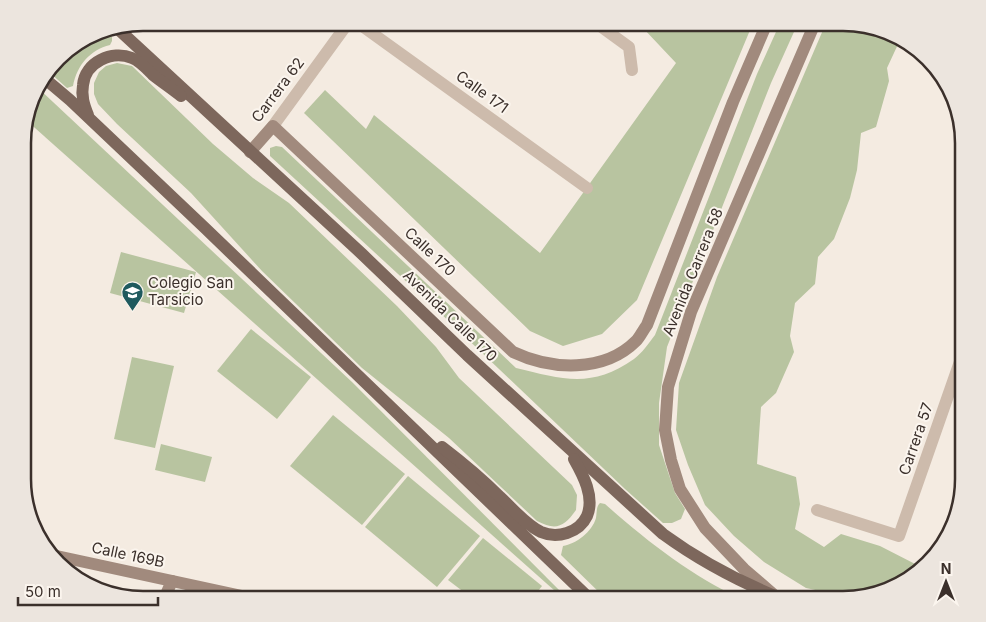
<svg xmlns="http://www.w3.org/2000/svg" width="986" height="622" viewBox="0 0 986 622" font-family="Inter,sans-serif">
<style>
.green{fill:#b8c4a0}
.lines{fill:none;stroke-linecap:round;stroke-linejoin:round}
.street{stroke:#cdbbac;stroke-width:12}
.secondary{stroke:#a18a7d;stroke-width:12}
.primary{stroke:#7d675c;stroke-width:12}
.labels{text-anchor:middle;stroke-width:4;stroke-linejoin:round;paint-order:stroke}
.street-label{font-size:15px;fill:#3b302b;stroke:#fbf5ee}
.poi-label{font-size:15px;fill:#3b302b;stroke:#fbf5ee;text-anchor:start}
.rim{fill:none;stroke:#3b302b;stroke-width:2.5}
</style>
<rect width="100%" height="100%" fill="#f4ebe1"/>
<!-- green -->
<g class="green">
<path d="M647,23H753L637,300L602,334L563,346L530,331L304,113L325,90L366,129L374,115L540,253L676,63L643,28Z"/>
<path d="M780,23H798L771,83L667,347L659,403V445L675,493L685,509L681,519L672,523H663L625,489L436,309L270,156V148L276,146L282,147L516,368C562,379 592,389 634,359C642,353 649,343 655,335L757,74Z"/>
<path d="M826,23H843L900,40L887,68L889,81L876,127L861,133L857,170L850,198L834,239L818,257L815,284L795,303L790,336L794,352L776,393L761,407L757,464L796,477L800,504L795,529L824,547L841,534L880,546L921,567L903,583L853,598L806,588L764,562L734,536L705,505L688,465L676,430L679,383L717,277Z"/>
<path d="M104,30L112,37V41L110,45C90,50 77,65 73,86L67,88L49,72L63,53L97,32Z"/>
<path d="M117,63L132,66L213,144L253,178L289,203L397,306L436,347L459,378L572,485L577,495L576,510C564,527 556,531 537,521L449,438L362,368L262,271L191,193L117,124L98,104L94,94V83L99,72L106,66Z"/>
<path d="M37,87L352,382L568,599H564L26,120Z"/>
<path d="M121,252L196,272L184,313L110,293Z"/>
<path d="M251,329L311,377L277,419L217,371Z"/>
<path d="M132,357L174,366L155,448L114,439Z"/>
<path d="M333,415L405,474L362,525L290,466Z"/>
<path d="M161,444L212,457L205,482L155,470Z"/>
<path d="M408,476L480,536L437,587L365,527Z"/>
<path d="M600,503L605,504C647,541 691,576 742,599H606L561,555L563,546C576,544 592,532 596,518C597,512 596,507 600,503Z"/>
<path d="M483,538L542,586L532,599H473L448,580Z"/>
</g>
<g class="lines">
<!-- street -->
<g class="street">
<path d="M358,23L587,188"/>
<path d="M596,23L629,47L632,70"/>
<path d="M273,126L348,23"/>
<path d="M817,510L899,536L963,353"/>
</g>
<!-- secondary -->
<g class="secondary">
<path d="M250,152L273,126L513,352C551,370 604,373 636,341C640,337 643,330 647,325L733,102L767,23"/>
<path d="M52,555L255,599"/>
<path d="M773,594L744,569L705,528L680,489L671,460L665,430L668,387L691,312L815,23"/>
<path d="M164,599L172,581"/>
</g>
<!-- primary -->
<g class="primary">
<path d="M117,28L362,254L467,355L663,534C700,561 740,582 782,599"/>
<path d="M44,78L70,100L206,229L590,599"/>
<path d="M88,115C84,105 81,96 83,85C85,62 112,50 132,58C140,61 147,69 153,75C162,82 172,89 181,96"/>
<path d="M442,447C463,463 482,479 500,497C512,508 526,525 541,532C557,539 579,533 587,516C595,497 583,475 574,459"/>
</g>
</g>
<!-- icons -->
<defs>
<symbol id="school-pin" viewBox="-11 -11 22 30"><path d="M0 17L-7.5 6A9.5 9.5 0 1 1 7.5 6Z" fill="#1f5a5e" stroke="#fbf5ee"/><path d="M0-5L7-2L0 1L-7-2ZM-4 1L0 2.5L4 1V4Q0 6-4 4Z" fill="#fff"/></symbol>
</defs>
<g fill-rule="evenodd">
<use href="#school-pin" x="120" y="280" width="25" height="34"/>
</g>
<g class="labels">
<!-- street labels -->
<g class="street-label">
<text transform="translate(278 90) rotate(-53)" y="5">Carrera 62</text>
<text transform="translate(482 92) rotate(36)" y="5">Calle 171</text>
<text transform="translate(430 252) rotate(43)" y="5">Calle 170</text>
<text transform="translate(693 272) rotate(-68)" y="5">Avenida Carrera 58</text>
<text transform="translate(450 316) rotate(44)" y="5">Avenida Calle 170</text>
<text transform="translate(916 439) rotate(-71)" y="5">Carrera 57</text>
<text transform="translate(128 555) rotate(12)" y="5">Calle 169B</text>
</g>
<!-- poi labels -->
<g class="poi-label">
<text x="148" y="288">Colegio San<tspan x="148" dy="17">Tarsicio</tspan></text>
</g>
</g>
<!-- crop -->
<path d="M0 0H986V622H0ZM143 31H843A112 112 0 0 1 955 143V479A112 112 0 0 1 843 591H143A112 112 0 0 1 31 479V143A112 112 0 0 1 143 31Z" fill="#ece5de" fill-rule="evenodd"/>
<path class="rim" d="M143 31H843A112 112 0 0 1 955 143V479A112 112 0 0 1 843 591H143A112 112 0 0 1 31 479V143A112 112 0 0 1 143 31Z"/>
<!-- north arrow -->
<g transform="translate(946 582)" stroke="#fbf5ee" stroke-width="4" paint-order="stroke">
<path d="M0-4L9 19L0 12L-9 19Z" fill="#3b302b"/>
<text y="-8" font-size="14" font-weight="bold" text-anchor="middle" fill="#3b302b">N</text>
</g>
<!-- scale -->
<path d="M18 597v8h140v-8" fill="none" stroke="#3b302b" stroke-width="2.5"/>
<text x="25" y="597" font-size="15" fill="#3b302b" stroke="#fbf5ee" stroke-width="4" paint-order="stroke">50 m</text>
</svg>
